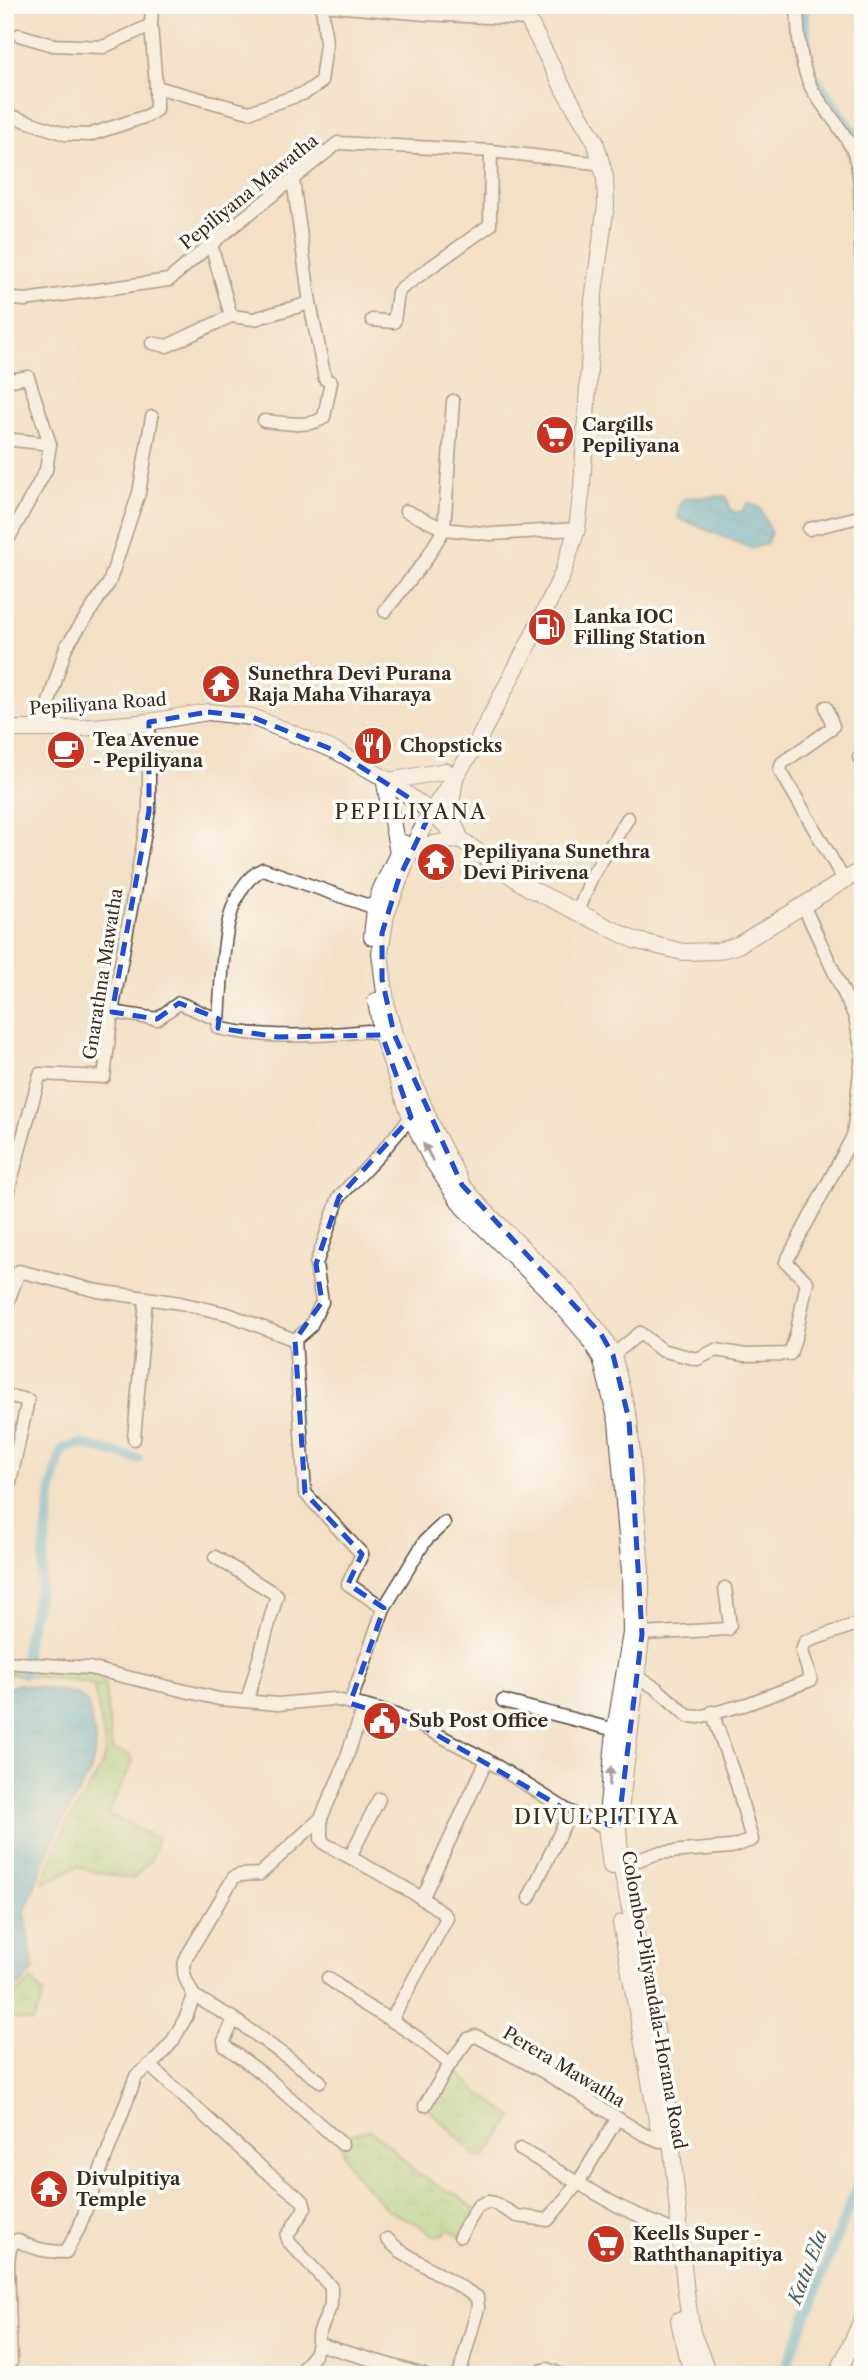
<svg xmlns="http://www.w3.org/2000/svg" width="868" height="2380" viewBox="0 0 868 2380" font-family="'Libre Caslon Text',serif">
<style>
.wetland{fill:url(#wetland-marsh);stroke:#6f8154;stroke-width:2}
.park{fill:url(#park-crowns);stroke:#6f8154;stroke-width:2}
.water{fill:url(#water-ripples);stroke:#4a707a;stroke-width:2}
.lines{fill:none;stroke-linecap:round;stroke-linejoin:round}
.canal{stroke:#58b6d7;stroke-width:10}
.minor-casing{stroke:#574537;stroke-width:15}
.major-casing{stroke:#574537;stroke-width:18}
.minor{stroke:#fff;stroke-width:12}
.major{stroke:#fff;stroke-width:16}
.oneway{fill:#a79f9a}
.marked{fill:none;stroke:#1d4ed8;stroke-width:5;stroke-dasharray:14 9;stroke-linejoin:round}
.labels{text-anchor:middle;stroke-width:7;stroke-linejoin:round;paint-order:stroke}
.street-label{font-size:18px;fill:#3b2a1e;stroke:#fdfcf7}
.poi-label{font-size:18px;font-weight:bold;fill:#3b2a1e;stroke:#fdfcf7;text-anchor:start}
.water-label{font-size:19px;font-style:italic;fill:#455b5f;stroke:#fdfcf7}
.quarter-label{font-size:21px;letter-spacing:2px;fill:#3b2a1e;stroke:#fdfcf7}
</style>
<defs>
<pattern id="wetland-marsh" width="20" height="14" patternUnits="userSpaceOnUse" patternTransform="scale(1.75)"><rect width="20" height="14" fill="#a3d889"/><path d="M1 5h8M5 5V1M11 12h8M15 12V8" fill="none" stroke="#8dba76"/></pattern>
<pattern id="park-crowns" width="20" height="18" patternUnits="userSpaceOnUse" patternTransform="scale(1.75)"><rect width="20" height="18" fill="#a3d889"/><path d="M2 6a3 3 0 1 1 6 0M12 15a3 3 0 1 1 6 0" fill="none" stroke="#8dba76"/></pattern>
<pattern id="water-ripples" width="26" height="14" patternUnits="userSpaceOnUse" patternTransform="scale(1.75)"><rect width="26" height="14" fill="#58b6d7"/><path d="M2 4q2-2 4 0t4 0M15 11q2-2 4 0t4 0" fill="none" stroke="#4a94ae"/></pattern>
</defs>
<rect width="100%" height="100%" fill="#fdfcf7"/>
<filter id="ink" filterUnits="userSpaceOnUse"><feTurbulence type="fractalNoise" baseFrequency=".0143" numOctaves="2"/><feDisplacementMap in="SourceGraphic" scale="14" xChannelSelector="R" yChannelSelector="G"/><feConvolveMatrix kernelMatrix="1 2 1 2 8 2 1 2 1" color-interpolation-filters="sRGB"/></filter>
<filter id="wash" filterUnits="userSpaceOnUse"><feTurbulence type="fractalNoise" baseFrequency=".00686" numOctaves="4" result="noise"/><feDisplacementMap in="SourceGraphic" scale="28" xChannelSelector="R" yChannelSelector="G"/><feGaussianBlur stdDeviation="1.57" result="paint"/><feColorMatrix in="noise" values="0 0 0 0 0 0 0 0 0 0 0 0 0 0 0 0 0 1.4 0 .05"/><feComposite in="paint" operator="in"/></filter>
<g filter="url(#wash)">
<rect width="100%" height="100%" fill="#f3e0c5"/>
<!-- wetland -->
<g class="wetland">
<path d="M94,1687H105L112,1750L130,1755L133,1761L108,1814L158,1839L150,1861L133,1879L90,1871L77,1866L42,1884L65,1827L100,1770L105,1754L104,1739Z"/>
<path d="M32,1980L44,1994L33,2022L7,2017L5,2020V2006Z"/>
<path d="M450,2064L478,2092L513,2117L484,2158L475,2155L425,2105Z"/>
<path d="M370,2130L390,2146L413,2170L436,2185L457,2195L476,2210L460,2236L448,2229L442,2235H431L418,2224L388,2210L353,2173L343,2154L342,2144L352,2133Z"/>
</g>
<!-- park -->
<path class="park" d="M5,1662L100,1673L105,1687H94L88,1683L5,1673Z"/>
<!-- water -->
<g class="water">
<path d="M726,496L730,509L735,513L743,511L748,503L760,508L771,533L766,544L751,548L678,518C679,509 678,502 687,498Z"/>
<path d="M18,1684L76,1694L87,1702L96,1742L91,1771L59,1826L24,1913L34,1970L5,2001V1690Z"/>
</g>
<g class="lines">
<!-- canal -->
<g class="canal">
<path d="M804,5L807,60L812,73L863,145"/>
<path d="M24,1674L26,1645L40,1586L52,1488L61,1452L65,1448L81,1444L138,1459"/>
<path d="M783,2375L863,2171"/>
</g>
</g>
</g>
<g filter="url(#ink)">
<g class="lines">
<defs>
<g id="minor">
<path d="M152,5L151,25L156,87"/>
<path d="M797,5C798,33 799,64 812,89C824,109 844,130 853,151C866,182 857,234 863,268"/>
<path d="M19,35L53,45L103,47L151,25"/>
<path d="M5,114L65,134L89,135L147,116L156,110V87L249,112L305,93L321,82L326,44L322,5L425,14L528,19"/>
<path d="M211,244L231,316L254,319L310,303"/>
<path d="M5,298L25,300L169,280L211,244L338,143L491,151L603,164"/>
<path d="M372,320L394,322L398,292L403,287L490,225L491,151"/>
<path d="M152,343L167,346L231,316"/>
<path d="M5,381L28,377L50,444L46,470L5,545"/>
<path d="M453,401L444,529L491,534L577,529"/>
<path d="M264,421C281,422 311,429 324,417L331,382L325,379L310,303L293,180"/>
<path d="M5,439L50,444"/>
<path d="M809,529L863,516"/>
<path d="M385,611L425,561L444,529L406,511"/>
<path d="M826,707L833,726L831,729L782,763L780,770L844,880"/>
<path d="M41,728L66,647L109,583L139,493L152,417"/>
<path d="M859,757L863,763"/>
<path d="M375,908L263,869C216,892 224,984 218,1028C265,1039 319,1036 368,1031L382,1035"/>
<path d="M578,912L592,876L628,818"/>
<path d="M112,1012L157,1019L179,1003L212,1017L219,1016"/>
<path d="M5,1203L40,1074L104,1077L112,1012L149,811V722"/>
<path d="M5,1310L19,1271L98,1291L180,1303L228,1314L295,1340"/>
<path d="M605,1357L613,1355L640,1333L661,1350L697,1359L716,1350L745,1355L790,1354L796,1335L807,1282L786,1262L853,1136L862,1052L855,1017L803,905"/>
<path d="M5,1395L28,1400L5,1505"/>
<path d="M134,1439L146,1299"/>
<path d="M215,1557L277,1595L247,1701"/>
<path d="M384,1608L425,1541L444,1523"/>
<path d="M642,1634L728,1629L730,1625L725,1588"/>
<path d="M5,1662L89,1668L219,1699L278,1704L332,1699L364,1706L393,1714L423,1727L487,1760L570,1812L606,1827H614"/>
<path d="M637,1677L656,1688L688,1716L699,1717L747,1704L811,1680L802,1651L805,1642L863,1622"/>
<path d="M503,1701L615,1730"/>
<path d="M350,1703L384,1608L348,1584L362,1554L305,1493L295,1340L310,1327L322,1302L316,1264L339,1197L380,1154L411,1117L417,1115"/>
<path d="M321,1818V1839L325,1844C347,1856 438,1903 447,1918L394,2015V2022L418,2038L450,2064L425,2105"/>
<path d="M350,1857L379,1799"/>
<path d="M615,1868L658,1853L731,1847L752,1840L736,1781L712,1712"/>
<path d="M529,1898L570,1812"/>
<path d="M422,1899L487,1760"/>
<path d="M328,1978L360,2002L394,2022"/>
<path d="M194,1996L234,2019L320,2081"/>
<path d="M234,2019L224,2041L225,2046L264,2075L342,2144"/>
<path d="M450,2064L468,2039L476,2036L542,2071L643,2134L660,2141L671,2140"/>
<path d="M149,2065L264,2170L303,2201L305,2208L287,2236L289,2242L331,2287V2305L318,2336V2344"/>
<path d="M520,2149L578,2183L617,2119"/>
<path d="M460,2236L478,2206L487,2202L494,2203L517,2216L548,2220L578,2183L622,2208L669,2229"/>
<path d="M387,2239L399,2250L477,2297L478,2308L459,2375"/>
<path d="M11,2362L8,2263C9,2253 9,2246 17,2240C33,2249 47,2252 66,2252L79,2228L136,2076L158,2058L172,2042L186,2017L194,1996C186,1981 180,1972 187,1956L234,1877L240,1875L260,1874L321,1818L342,1771L364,1706"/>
<path d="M297,2375L315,2354L318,2344L424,2375"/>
<path d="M541,2375L543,2370L547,2369L562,2375"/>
</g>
<g id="major">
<path d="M526,5L528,19L563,88L595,141L605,177L606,205L593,300L582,487L577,529L562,575L530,641L473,750L431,812L410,852L386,915L380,953L387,1009L394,1034L433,1129L462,1185L482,1208L570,1295L601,1334L613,1355L629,1420L641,1571V1638L618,1828L621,1866L656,2030L669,2118L685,2285L692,2333L709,2375"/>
<path d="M5,729H70L149,722L208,712L252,717L336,751L384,778L431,812L463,841L527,887L634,940L683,952L718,951L738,945L863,869"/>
<path d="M384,778L398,853"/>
<path d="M455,779C451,805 447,811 459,835"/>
<path d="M388,781L446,771"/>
<path d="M410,852L423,846L459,839"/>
<path d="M372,937L375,908L381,889L403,843"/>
<path d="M376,1001L382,1035L395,1073L411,1117L430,1157L463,1207L549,1291L585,1333L601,1358L617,1421L630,1571L631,1633L615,1730L606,1827L611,1866"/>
<path d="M621,1923L659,2131"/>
<path d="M679,2320L686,2354L695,2375"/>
<path d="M837,2375L863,2318"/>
</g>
</defs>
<!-- minor casing -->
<use href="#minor" class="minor-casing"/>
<!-- major casing -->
<use href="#major" class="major-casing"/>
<!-- minor -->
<use href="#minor" class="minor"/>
<!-- major -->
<use href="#major" class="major"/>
</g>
<!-- one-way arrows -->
<defs><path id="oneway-solid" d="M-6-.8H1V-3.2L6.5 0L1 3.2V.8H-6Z" transform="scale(1.75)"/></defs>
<g class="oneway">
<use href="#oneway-solid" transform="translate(428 1152) rotate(-118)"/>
<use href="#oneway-solid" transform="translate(610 1776) rotate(-85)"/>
</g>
</g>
<!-- marked area -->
<path d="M0 0H868V2380H0ZM208,712L252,717L336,751L431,812L399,878L382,933V979L394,1034L462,1185L601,1334L613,1355L629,1420L642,1634L618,1828L570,1812L423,1727L350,1703L384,1608L348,1584L362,1554L305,1493L295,1340L322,1302L316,1264L339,1197L411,1117L382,1035L278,1037L218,1028L219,1019L179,1003L157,1019L112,1012L149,811V722Z" fill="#f3e0c5" fill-opacity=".55" fill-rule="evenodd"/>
<path class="marked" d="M208,712L252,717L336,751L431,812L399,878L382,933V979L394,1034L462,1185L601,1334L613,1355L629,1420L642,1634L618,1828L570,1812L423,1727L350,1703L384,1608L348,1584L362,1554L305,1493L295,1340L322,1302L316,1264L339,1197L411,1117L382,1035L278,1037L218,1028L219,1019L179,1003L157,1019L112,1012L149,811V722Z"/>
<!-- icons -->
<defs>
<symbol id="supermarket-disc" viewBox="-11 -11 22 22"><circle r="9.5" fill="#c8321e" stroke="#fdfcf7"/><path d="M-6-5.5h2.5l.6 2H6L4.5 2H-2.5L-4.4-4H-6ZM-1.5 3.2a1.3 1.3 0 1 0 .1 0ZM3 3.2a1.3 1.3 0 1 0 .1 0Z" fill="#fff"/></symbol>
<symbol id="fuel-disc" viewBox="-11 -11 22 22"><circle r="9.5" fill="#c8321e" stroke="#fdfcf7"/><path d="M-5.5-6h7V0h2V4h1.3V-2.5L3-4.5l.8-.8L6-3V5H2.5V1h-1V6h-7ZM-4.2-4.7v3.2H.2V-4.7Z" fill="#fff"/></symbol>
<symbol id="temple-disc" viewBox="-11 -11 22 22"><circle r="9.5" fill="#c8321e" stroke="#fdfcf7"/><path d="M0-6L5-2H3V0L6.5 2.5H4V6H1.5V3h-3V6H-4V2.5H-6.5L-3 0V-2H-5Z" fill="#fff"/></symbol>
<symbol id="restaurant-disc" viewBox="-11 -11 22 22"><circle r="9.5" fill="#c8321e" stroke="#fdfcf7"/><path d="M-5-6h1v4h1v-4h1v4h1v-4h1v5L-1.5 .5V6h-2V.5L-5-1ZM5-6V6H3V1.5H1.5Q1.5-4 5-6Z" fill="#fff"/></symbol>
<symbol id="cafe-disc" viewBox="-11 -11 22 22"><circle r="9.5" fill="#c8321e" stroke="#fdfcf7"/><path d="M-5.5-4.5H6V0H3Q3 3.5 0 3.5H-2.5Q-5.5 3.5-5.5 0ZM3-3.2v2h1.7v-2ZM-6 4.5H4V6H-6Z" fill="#fff"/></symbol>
<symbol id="civic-disc" viewBox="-11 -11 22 22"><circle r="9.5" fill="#c8321e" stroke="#fdfcf7"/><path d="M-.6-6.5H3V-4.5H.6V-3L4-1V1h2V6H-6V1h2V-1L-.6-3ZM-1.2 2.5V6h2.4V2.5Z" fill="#fff"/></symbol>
</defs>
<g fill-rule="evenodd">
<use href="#supermarket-disc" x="533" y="413" width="44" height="44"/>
<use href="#fuel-disc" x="525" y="605" width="44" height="44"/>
<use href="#temple-disc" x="199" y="662" width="44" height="44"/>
<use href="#restaurant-disc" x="351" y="724" width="44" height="44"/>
<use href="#cafe-disc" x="44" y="728" width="44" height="44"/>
<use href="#temple-disc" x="414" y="840" width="44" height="44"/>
<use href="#civic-disc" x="360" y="1699" width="44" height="44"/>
<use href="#temple-disc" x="27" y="2167" width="44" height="44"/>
<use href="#supermarket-disc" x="584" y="2222" width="44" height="44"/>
</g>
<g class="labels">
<!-- street labels -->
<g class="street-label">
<text transform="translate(249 192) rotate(-39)" y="6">Pepiliyana Mawatha</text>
<text transform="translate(98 704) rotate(-4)" y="6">Pepiliyana Road</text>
<text transform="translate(103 974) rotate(-81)" y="6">Gnarathna Mawatha</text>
<text transform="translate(654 2000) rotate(80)" y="6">Colombo-Piliyandala-Horana Road</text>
<text transform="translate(564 2067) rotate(31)" y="6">Perera Mawatha</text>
</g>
<!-- poi labels -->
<g class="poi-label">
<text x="582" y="431">Cargills<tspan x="582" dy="21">Pepiliyana</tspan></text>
<text x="574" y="623">Lanka IOC<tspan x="574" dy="21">Filling Station</tspan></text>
<text x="248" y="680">Sunethra Devi Purana<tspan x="248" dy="21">Raja Maha Viharaya</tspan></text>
<text x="93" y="746">Tea Avenue<tspan x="93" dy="21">- Pepiliyana</tspan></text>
<text x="400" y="752">Chopsticks</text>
<text x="463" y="858">Pepiliyana Sunethra<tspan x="463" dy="21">Devi Pirivena</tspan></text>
<text x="409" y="1727">Sub Post Office</text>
<text x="76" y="2185">Divulpitiya<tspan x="76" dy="21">Temple</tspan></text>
<text x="633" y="2240">Keells Super -<tspan x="633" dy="21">Raththanapitiya</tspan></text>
</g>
<!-- water labels -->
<g class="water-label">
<text transform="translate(807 2267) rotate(-69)" y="7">Katu Ela</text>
</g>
<!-- quarter labels -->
<g class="quarter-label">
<text x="411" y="819">PEPILIYANA</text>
<text x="597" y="1824">DIVULPITIYA</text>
</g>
</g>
<!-- margin -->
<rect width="868" height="2380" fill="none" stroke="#fdfcf7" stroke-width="28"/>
</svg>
